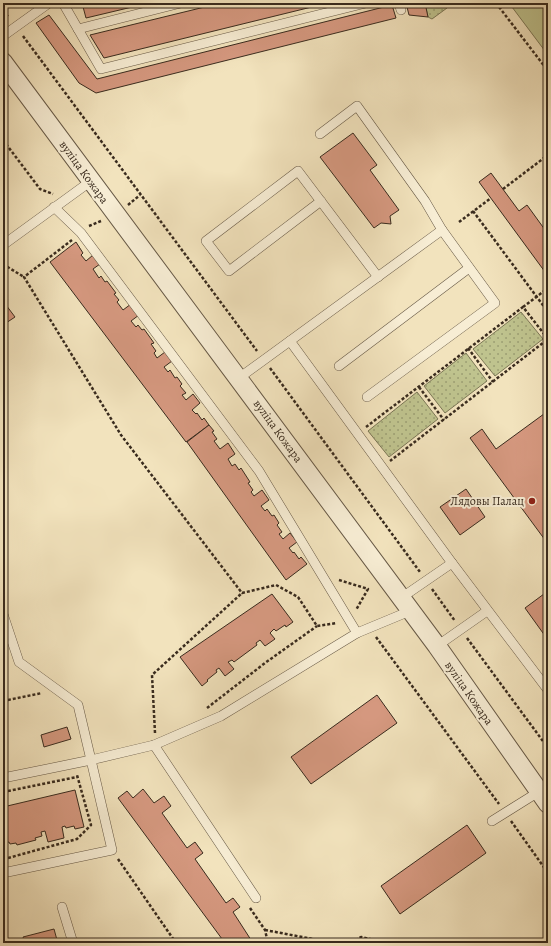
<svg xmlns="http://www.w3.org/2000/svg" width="551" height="946" viewBox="0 0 551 946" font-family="Alegreya,serif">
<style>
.grass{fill:url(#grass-dots);stroke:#7c7756}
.garden{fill:#bfc38e;stroke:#7c7756}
.building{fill:#d5987f;stroke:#392b1e}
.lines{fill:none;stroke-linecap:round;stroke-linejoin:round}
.service-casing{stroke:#675946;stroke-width:10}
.minor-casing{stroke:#675946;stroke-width:20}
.path{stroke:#392b1e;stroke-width:2.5;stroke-dasharray:3 2;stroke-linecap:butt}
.service{stroke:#f7edd4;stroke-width:9}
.minor{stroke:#f7edd4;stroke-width:18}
.poi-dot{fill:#8f2418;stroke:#f7edd4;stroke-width:1.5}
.labels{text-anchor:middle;stroke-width:4;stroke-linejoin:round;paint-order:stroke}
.street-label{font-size:12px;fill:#392b1e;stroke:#f7edd4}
.poi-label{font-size:12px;fill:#392b1e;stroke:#f7edd4;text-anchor:end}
</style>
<defs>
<pattern id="grass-dots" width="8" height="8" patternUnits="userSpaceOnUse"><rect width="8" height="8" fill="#bfc38e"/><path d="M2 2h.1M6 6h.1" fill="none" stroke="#9c9f73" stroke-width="1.8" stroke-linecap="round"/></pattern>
</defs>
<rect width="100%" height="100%" fill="#f2e3bd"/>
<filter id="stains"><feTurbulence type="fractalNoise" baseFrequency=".005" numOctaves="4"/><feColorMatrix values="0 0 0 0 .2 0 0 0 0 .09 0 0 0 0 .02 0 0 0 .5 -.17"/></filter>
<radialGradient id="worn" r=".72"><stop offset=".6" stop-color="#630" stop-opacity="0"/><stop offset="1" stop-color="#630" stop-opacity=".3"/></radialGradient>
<!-- grass -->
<g class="grass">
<path d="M425,3H447V8L432,19L428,17Z"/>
<path d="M521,312L543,339L495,376L473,349Z"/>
<path d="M466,353L487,381L445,413L424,386Z"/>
<path d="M417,392L438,419L389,457L368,431Z"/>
</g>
<!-- garden -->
<path class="garden" d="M509,3H548V55Z"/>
<!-- building -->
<g class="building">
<path d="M82,3H149L86,18Z"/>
<path d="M221,3H328L104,58L90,35Z"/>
<path d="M406,3H425L428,17L409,15Z"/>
<path d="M392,5L396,18L96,93L79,83L36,23L49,15L97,79Z"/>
<path d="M353,133L377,165L370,170L399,210L390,216L391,224L381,223L374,228L320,157Z"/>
<path d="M491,173L519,211L527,205L548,234V276L479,182Z"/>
<path d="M76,242L83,253L81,255L86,261L93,255L100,264L93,269L99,278L101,276L105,282L107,281L116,293L114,294L119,300L117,302L123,310L131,304L139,315L131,321L136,327L138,325L142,330L144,329L154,343L151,344L156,351L154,353L157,358L165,352L172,361L164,367L168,372L170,370L175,378L177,377L182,384L180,386L186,393L182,395L186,400L193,394L200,403L192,410L196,414L197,413L202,420L204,418L209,425L186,442L50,262Z"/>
<path d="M3,301L15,317L3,325Z"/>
<path d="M548,411V544L470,438L482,429L496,449Z"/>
<path d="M209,425L214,431L212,432L217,439L214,441L220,449L228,443L235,454L228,459L232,466L235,464L239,470L241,468L250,482L248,483L253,490L251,492L254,496L262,490L269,500L261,506L265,511L267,509L272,516L274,515L279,523L277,525L282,532L279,534L283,539L290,533L297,542L289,548L293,553L294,552L299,559L301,557L307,564L286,580L187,442Z"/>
<path d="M466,489L485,517L460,535L440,507Z"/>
<path d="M548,591V640L525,608Z"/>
<path d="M272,594L293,622L286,627L285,625L276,631L274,629L270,633L275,639L265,646L260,640L256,643L257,645L234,662L232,660L228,662L234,669L225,676L219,668L216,670L217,672L207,680L208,681L202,686L180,657Z"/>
<path d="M377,695L397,723L311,784L291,757Z"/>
<path d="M67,727L71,739L44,747L41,735Z"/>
<path d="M143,789L154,803L164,796L171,806L162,813L187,848L195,842L203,853L195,859L226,903L233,898L240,907L233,912L253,943H225L118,798L127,791L133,798Z"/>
<path d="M75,790L84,827L75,829L74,826L66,828L65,826L62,827L64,838L48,842L45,831L41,832L42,836L35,838L36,840L17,845L16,843L10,844L9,842L4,843L7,853L3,854V807Z"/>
<path d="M467,825L486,853L400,914L381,886Z"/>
<path d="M54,929L57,940L55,941V943H25L23,937Z"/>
</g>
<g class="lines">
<defs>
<g id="service">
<path d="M63,3L101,69L366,3"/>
<path d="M399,3L401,10"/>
<path d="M78,29L181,3"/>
<path d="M3,36L49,3"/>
<path d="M320,134L357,106L425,201L442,230"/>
<path d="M321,201L229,271L206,241L298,171L378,277"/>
<path d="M54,207L81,233L259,471L357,633"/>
<path d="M3,245L91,181"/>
<path d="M290,341L452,563L548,690"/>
<path d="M339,366L469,268"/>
<path d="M239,378L442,230L495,303L367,397"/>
<path d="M401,598L452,563"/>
<path d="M3,614L19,662L78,705L91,760L3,778"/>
<path d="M437,646L487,611"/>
<path d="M154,745L256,898"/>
<path d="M492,821L540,791"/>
<path d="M3,873L112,850L91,760L154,745L221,716L357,633L410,611"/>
<path d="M62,907L73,943"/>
</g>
<path id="minor" d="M3,62L437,646L548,804"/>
</defs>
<!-- service casing -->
<use href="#service" class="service-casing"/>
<!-- minor casing -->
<use href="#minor" class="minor-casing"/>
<!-- path -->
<g class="path">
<path d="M496,3L548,71"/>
<path d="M3,10L9,18"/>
<path d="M23,36L257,351"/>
<path d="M3,140L40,189L53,194"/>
<path d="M503,189L548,155"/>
<path d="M128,205L140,195"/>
<path d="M473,211L548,312"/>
<path d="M459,222L491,198"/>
<path d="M89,226L101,221"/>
<path d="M72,240L24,277L121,435L242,593L276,585L298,597L317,626L337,623"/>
<path d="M3,268L6,266L24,277"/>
<path d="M523,307L548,288"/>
<path d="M468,348L493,382"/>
<path d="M270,368L420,572"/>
<path d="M419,387L444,420"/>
<path d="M366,427L523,307L548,339L390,461"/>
<path d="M339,580L368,589L356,610"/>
<path d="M432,589L455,621"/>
<path d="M376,637L499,804"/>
<path d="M467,638L548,748"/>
<path d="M3,701L42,693"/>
<path d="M207,708L265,663L317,626"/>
<path d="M155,733L152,675L242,593"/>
<path d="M3,792L77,777"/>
<path d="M511,821L548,873"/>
<path d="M8,858L77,839L91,825L77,775"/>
<path d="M118,859L176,943"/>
<path d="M250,908L265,930L268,943"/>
<path d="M265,930L334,943"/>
<path d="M351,943L361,937L370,939L374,943"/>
</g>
<!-- service -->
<use href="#service" class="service"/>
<!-- minor -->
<use href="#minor" class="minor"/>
</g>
<!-- markers -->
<circle class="poi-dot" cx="532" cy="501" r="4"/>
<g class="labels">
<!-- street labels -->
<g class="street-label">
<text transform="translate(84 172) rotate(54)" y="4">вуліца Кожара</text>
<text transform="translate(278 431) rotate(54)" y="4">вуліца Кожара</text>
<text transform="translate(469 693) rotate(55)" y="4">вуліца Кожара</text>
</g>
<!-- poi labels -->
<g class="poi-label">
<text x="524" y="505">Лядовы Палац</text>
</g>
</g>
<!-- margin -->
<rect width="551" height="946" fill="none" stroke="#f2e3bd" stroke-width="16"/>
<rect x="4" y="4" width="543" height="938" fill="none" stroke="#392b1e" stroke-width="2"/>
<rect x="8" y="8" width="535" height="930" fill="none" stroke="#392b1e"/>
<rect width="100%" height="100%" filter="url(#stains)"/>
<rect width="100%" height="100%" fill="url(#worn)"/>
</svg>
